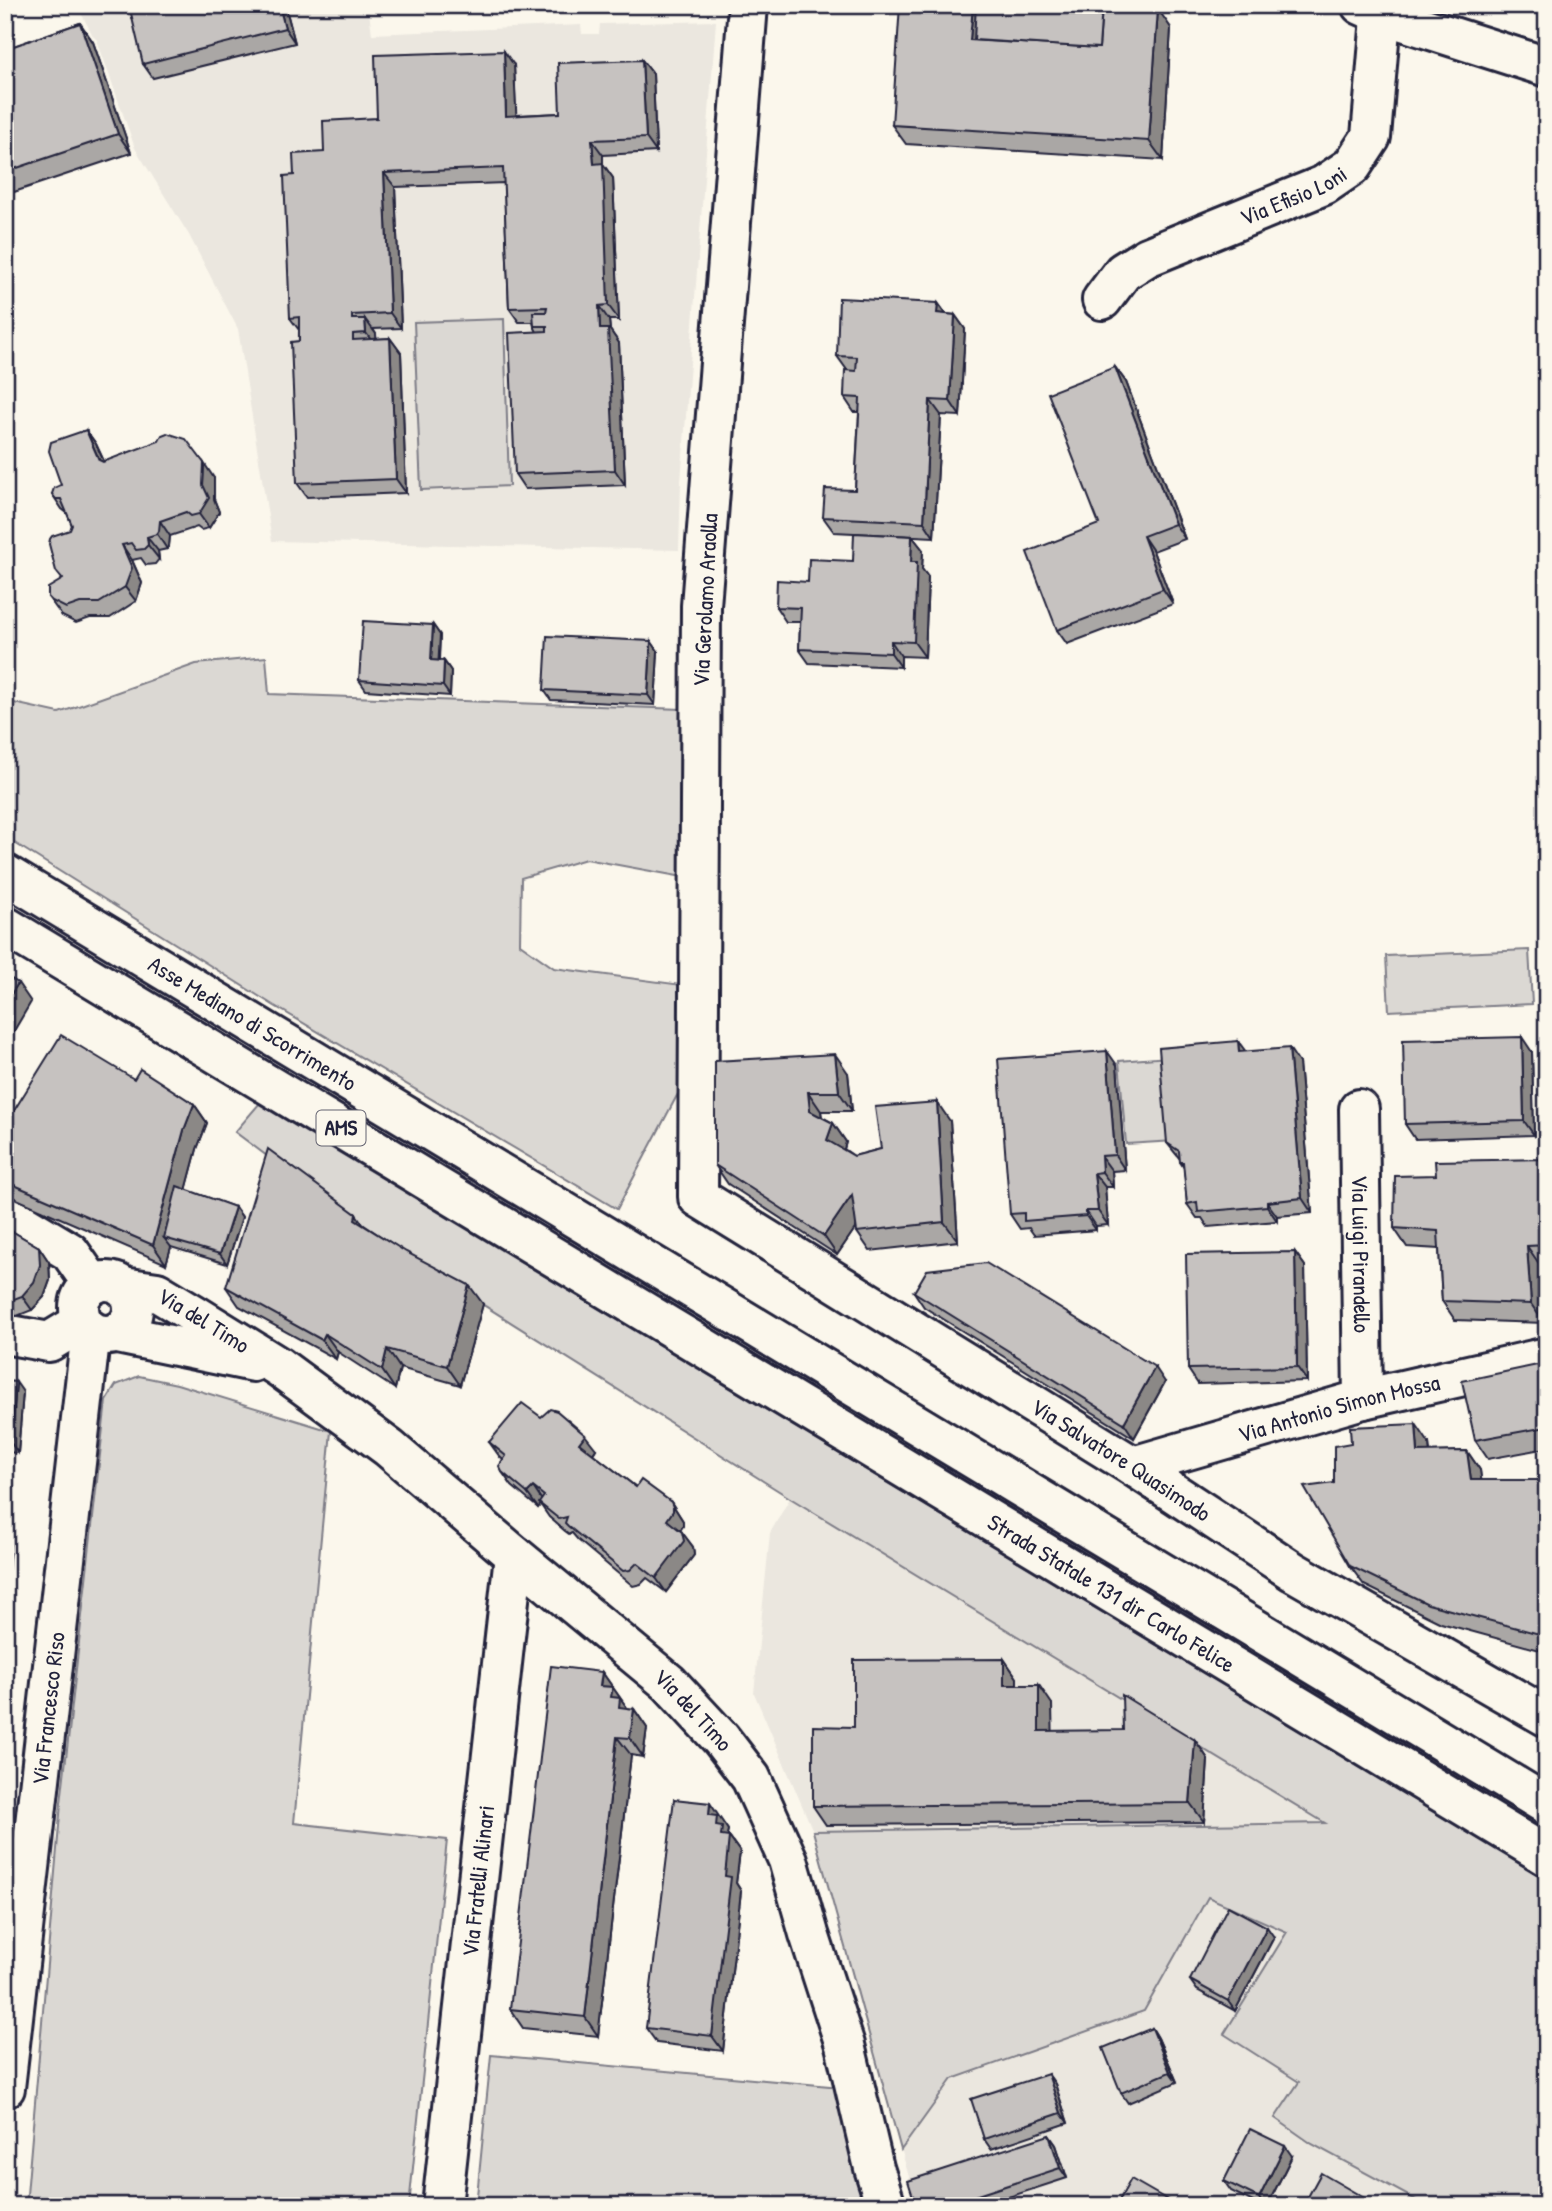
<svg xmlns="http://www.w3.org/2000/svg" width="1552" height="2211" viewBox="0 0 1552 2211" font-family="'Patrick Hand',sans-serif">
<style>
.built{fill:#ebe7df}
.green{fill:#dbd8d3;stroke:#7e7d87;stroke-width:2}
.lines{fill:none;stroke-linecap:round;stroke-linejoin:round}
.minor-casing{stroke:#22223b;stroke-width:44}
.highway-casing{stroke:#22223b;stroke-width:44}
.minor{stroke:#fbf7ec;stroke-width:38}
.highway{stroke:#fbf7ec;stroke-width:38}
.wall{fill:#aaa7a5;stroke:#22223b;stroke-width:2}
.shaded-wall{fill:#8b8886;stroke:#22223b;stroke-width:2}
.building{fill:#c6c2c0;stroke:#22223b;stroke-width:2}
.labels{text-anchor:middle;stroke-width:5;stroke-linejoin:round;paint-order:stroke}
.shield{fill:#fbf7ec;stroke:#636270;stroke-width:2}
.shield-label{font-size:21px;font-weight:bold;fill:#22223b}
.street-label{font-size:23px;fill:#22223b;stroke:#fbf7ec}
</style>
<rect width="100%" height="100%" fill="#fbf7ec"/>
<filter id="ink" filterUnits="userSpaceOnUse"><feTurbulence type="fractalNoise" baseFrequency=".0143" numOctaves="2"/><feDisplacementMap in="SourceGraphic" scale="14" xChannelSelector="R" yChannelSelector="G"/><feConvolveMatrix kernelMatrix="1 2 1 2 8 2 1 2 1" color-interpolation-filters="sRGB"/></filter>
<g filter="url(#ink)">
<!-- built -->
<g class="built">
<path d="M77,5H368L372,34L581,25L582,34H599L600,24L716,21L681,482L679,550L272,541L238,329L189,235L135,148L97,40L93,36Z"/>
<path d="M790,1498L1327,1823L1547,2206H917L813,1831L754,1693L770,1533Z"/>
</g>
<!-- green -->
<g class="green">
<path d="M504,319L509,486L421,490L414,322Z"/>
<path d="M266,657L269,694L682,709L683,877L586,859L521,878L520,944L554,968L682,985L681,1088L617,1209L273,1005L5,837V701L59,713L196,664Z"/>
<path d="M1529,950L1532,1004L1389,1011L1386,956Z"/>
<path d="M1168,1057L1175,1141L1126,1144L1119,1061Z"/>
<path d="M259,1104L1547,1880V2206H1427L1312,2144L1275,2118L1299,2082L1224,2034L1287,1932L1208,1897L1144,2011L952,2079L901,2150L813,1831L1325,1823L790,1498L369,1233L235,1132Z"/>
<path d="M139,1376L177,1384L331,1431L294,1823L447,1840L409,2206H26L61,1803L106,1401L116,1385Z"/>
<path d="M491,2055L840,2087L869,2206H476Z"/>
</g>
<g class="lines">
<defs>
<g id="minor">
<path id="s1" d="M748,5L701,606L698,1197L1133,1466L1294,1572L1547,1717"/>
<path d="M1361,5L1381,14L1547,67"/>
<path id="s2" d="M1102,300L1123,272L1147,257L1324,185L1352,166L1371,137L1382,5"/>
<path id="s3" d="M1359,1109L1363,1399"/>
<path d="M5,1213L70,1252L93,1285"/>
<circle cx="106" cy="1308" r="27"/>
<path id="s4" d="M123,1287L157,1292L197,1316L279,1367L389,1448L514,1555L669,1683L721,1739L751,1778L788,1860L809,1934L845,2045L874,2168L886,2206"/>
<path d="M5,1334L49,1342L82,1322"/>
<path d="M117,1334L253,1362"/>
<path id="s5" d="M1133,1466L1363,1399L1547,1357"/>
<path id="s6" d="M5,2088L91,1331"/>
<path id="s7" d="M442,2206L514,1555"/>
</g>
<g id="highway">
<path id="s8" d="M5,874L1547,1805"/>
<path id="s9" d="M5,926L1547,1856"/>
</g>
</defs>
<!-- minor casing -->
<use href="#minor" class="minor-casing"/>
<!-- highway casing -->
<use href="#highway" class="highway-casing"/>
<!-- minor -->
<use href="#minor" class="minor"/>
<!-- highway -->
<use href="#highway" class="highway"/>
</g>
<!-- wall -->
<g class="wall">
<path d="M285,5L295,43L153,78L143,64Z"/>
<path d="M1517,5H1547V16Z"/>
<path d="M1157,9L1171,28L1163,160L906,144L892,125Z"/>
<path d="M80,23L93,42L131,153L14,192L5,180V49Z"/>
<path d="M642,60L653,74L656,152L603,155V164L613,178L619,320H609L610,330L619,343L625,485L525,489L515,474L537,332L534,326L533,322H519L509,308L504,183L395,187L401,328L373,329L376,334V339L390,338L401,353L406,493L307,497L297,483L299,330L290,318L294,175L324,152L377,118L514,65L516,115L560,113Z"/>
<path d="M938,303L946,314L955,315L965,329L960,416L941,415L934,537L834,532L823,517L855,490L859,412H854L844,397L847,370L837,356Z"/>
<path d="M1115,367L1126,382L1185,539L1153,551L1173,604L1067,644L1057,630L1099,524Z"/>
<path d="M86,430L96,444L104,461L214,478V499L219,512L209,528L201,530L197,527L170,536L169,546L167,549L158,551L159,559L155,564L146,565L141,558L132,560L142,583L136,601L110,618H90L76,623L62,616L48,597L62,579L56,571L72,525L67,513L62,509L52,494L61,485Z"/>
<path d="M912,536L923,550L922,569L928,577L925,657L901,656V667L809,663L799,649L800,622H786L776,607L808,582Z"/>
<path d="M433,625L440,635L439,660L444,661L451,671L450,696L366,690L359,680Z"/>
<path d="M651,641L658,651L655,705L551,700L544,690Z"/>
<path d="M1246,1052L1299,1063L1312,1213L1277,1216V1221L1208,1227L1202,1218H1197L1187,1204L1184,1168L1180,1162V1159L1167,1143Z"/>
<path d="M1532,1052L1534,1135L1415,1139L1405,1124Z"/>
<path d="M715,1061L848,1073L852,1111H821L822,1117L833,1123L846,1142L844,1149L854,1156L881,1149L950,1121L958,1241L870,1251L857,1232L856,1227L837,1255L728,1184L715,1165Z"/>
<path d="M1117,1065L1125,1170L1112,1171L1113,1187H1105L1108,1225L1096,1226V1230L1034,1235L1029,1228L1020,1229L1010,1214Z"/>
<path d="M134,1079L194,1104L207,1123L197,1149L186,1190L235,1207L242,1217L227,1264L171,1247L166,1264L5,1194V1125Z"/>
<path d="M1547,1159V1265H1540L1544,1323L1455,1320L1442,1301L1439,1249L1407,1247L1394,1228L1436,1175Z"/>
<path d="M364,1225L483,1304L460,1385L400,1368L395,1389L338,1352L336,1359L239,1306L226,1287Z"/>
<path d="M5,1227L39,1247L49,1262L50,1280L44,1297L32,1310L17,1316L5,1314Z"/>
<path d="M1295,1252L1305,1266L1307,1381L1198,1384L1188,1369Z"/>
<path d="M914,1292L1165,1382L1134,1438L924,1307Z"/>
<path d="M1547,1363V1448L1488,1459L1475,1440Z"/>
<path d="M5,1381L23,1392L18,1453L5,1452Z"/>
<path d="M541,1417L596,1449L593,1454L636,1487L671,1502L683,1521V1526L680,1530L693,1547L694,1555L666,1592L647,1578L641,1584L633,1586L578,1540L572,1533L569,1534L565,1531L549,1517L540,1504L538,1508L512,1486L502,1472L503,1460L500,1457L489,1442Z"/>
<path d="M1351,1443H1429L1430,1452L1467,1451L1480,1470L1481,1480H1547V1652L1441,1623L1364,1585L1350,1566L1334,1483Z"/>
<path d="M1004,1659L1017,1678V1685L1052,1704V1731L1195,1740L1208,1759L1204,1822L826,1825L813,1806L854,1727Z"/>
<path d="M602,1672L627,1708L634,1709L647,1728L643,1757L631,1755L598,2036L523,2028L510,2009Z"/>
<path d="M720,1818V1819L728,1830L727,1834L740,1852L736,1883L741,1891L723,2051L657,2043L646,2028Z"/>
<path d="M1274,1937L1235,2011L1197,1990L1190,1980Z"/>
<path d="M1152,2028L1158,2038L1177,2082L1128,2103L1121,2093Z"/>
<path d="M1048,2074L1055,2084L1068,2123L991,2149L984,2139Z"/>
<path d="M1049,2135L1056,2145L1067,2178L981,2206H916Z"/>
<path d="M1292,2156L1267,2206H1261L1231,2191L1224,2181Z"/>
</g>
<!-- shaded-wall -->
<g class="shaded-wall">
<path d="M279,5H285L295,43L285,28Z"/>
<path d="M973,5H987L984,45L970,40Z"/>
<path d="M1146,5H1157L1156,27L1146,13Z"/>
<path d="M1158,9L1171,28L1163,160L1149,141Z"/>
<path d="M80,23L93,42L131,153L118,134Z"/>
<path d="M504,51L514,65L517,130L506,116Z"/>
<path d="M642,60L653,74L656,152L646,138Z"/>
<path d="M592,140L603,155V164L613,178L619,320L608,305L594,164Z"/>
<path d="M384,173L395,187L401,328L390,313Z"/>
<path d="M938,303L948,317L937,313Z"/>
<path d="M599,306L609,320L610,330L619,343L625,485L615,470L600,329Z"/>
<path d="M955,315L965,329L960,416L950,401Z"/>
<path d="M365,319L376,334L377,348L366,333Z"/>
<path d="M390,338L401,353L406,493L396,479Z"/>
<path d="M1115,367L1126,382L1185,539L1175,524Z"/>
<path d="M930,400L941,415L934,537L924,522Z"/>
<path d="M86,430L96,444L110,475L99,460Z"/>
<path d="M204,463L214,478V499L219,512L209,528L199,514L203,485Z"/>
<path d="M160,521L170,536L169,546L167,549L157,534Z"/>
<path d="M912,536L923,550L922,569L928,577L925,657L914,642L911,562Z"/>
<path d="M1143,536L1153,551L1173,604L1163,589Z"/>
<path d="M147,537L158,551L159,559L148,545Z"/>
<path d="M122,545L132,560L142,583L136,601L125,587Z"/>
<path d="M433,625L440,635L438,670L431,660Z"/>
<path d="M651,641L658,651L655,705L648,695Z"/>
<path d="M891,641L901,656V667L891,653Z"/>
<path d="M444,661L451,671L450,696L443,686Z"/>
<path d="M18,983L31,1002L5,1046V1004Z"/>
<path d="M1522,1037L1532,1052L1534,1135L1524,1121Z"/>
<path d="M1238,1041L1249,1056L1239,1052Z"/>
<path d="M1289,1048L1299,1063L1312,1213L1302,1198Z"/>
<path d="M1107,1051L1117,1065L1125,1170L1115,1155Z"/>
<path d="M835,1054L848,1073L852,1111L839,1092Z"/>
<path d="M808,1092L821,1111L823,1130L810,1111Z"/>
<path d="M937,1102L950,1121L958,1241L944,1222Z"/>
<path d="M194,1104L207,1123L197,1149L173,1240L164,1238L171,1247L166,1264L153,1245L184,1130Z"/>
<path d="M833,1123L846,1142L841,1159L827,1140Z"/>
<path d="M1101,1156L1112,1171L1113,1187L1102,1172Z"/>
<path d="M1094,1173L1105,1187L1108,1225L1098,1211Z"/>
<path d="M852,1195L865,1214L837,1255L824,1236Z"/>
<path d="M1267,1202L1277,1216V1221L1267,1206Z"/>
<path d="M235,1207L242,1217L227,1264L220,1254Z"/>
<path d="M1086,1211L1096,1226V1230L1086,1216Z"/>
<path d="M356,1214L369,1233L355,1220Z"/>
<path d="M1527,1246L1540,1265L1544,1323L1531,1304Z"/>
<path d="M39,1247L49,1262L50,1280L44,1297L32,1310L22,1296Z"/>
<path d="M1295,1252L1305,1266L1307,1381L1297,1367Z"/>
<path d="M469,1285L483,1304L460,1385L447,1366Z"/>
<path d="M325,1334L338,1352L336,1359L322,1340Z"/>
<path d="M387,1349L400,1368L395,1389L382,1370Z"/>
<path d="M1155,1367L1165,1382L1134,1438L1124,1423Z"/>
<path d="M16,1382L23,1392L18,1453L11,1443Z"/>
<path d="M1416,1424L1429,1443L1431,1471L1418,1452Z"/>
<path d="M585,1435L596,1449L590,1458L579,1443Z"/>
<path d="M1467,1451L1480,1470L1484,1499L1471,1480Z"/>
<path d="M533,1487L543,1502L538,1508L527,1493Z"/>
<path d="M6,1500L13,1510L8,1571L5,1568V1513Z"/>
<path d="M671,1502L683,1521V1526L677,1535L667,1520Z"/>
<path d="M682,1532L693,1547L694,1555L666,1592L656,1578Z"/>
<path d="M1004,1659L1017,1678V1704L1004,1685Z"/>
<path d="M602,1672L633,1716L634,1709L647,1728L643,1757L630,1738L600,1686Z"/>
<path d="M1039,1685L1052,1704L1053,1750L1039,1731Z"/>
<path d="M617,1737L631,1755L598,2036L585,2017Z"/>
<path d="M1195,1740L1208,1759L1204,1822L1190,1803Z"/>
<path d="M5,1760L9,1766L6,1808L5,1807Z"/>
<path d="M710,1803L728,1830L727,1834L740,1852L736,1883L741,1891L723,2051L712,2036L725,1876L721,1836L709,1815Z"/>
<path d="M1267,1927L1274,1937L1235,2011L1228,2001Z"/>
<path d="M1152,2028L1158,2038L1177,2082L1170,2072Z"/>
<path d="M1048,2074L1055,2084L1068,2123L1061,2113Z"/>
<path d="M1049,2135L1056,2145L1067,2178L1060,2168Z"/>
<path d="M1285,2146L1292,2156L1267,2206H1264L1259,2198Z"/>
</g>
<!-- building -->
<g class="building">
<path d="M129,5H279L285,28L143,64Z"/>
<path d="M900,5H973L970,40L1099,48L1102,6L1158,9L1149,141L892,125Z"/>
<path d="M976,5H1146V9L1102,6L1099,48L974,40Z"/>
<path d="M80,23L118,134L5,172V49Z"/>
<path d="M504,51L506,116L560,113L558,63L642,60L646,138L592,140L594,164L603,163L608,305L599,306L600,329H608L615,470L515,474L509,333L547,331V326H534L533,312H546L547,307L509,308L503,168L384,173L390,313L352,315V319H365L366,333L353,334V340L390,338L396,479L297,483L291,342L299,341V317L290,318L284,176L294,175L293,154L324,152L323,121L377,118L375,55Z"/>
<path d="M839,298L938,303L937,313L955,315L950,401L930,400L924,522L823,517L825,489L855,490L860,398L844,397L845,370L856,371L857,357L837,356Z"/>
<path d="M1115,367L1175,524L1143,536L1163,589L1057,630L1027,552L1099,524L1048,393Z"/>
<path d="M86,430L99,460L103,462L159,441L162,435L167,433L186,439L204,463L203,485L209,498L199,514L191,516L186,512L160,521L159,531L157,534L147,537L148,545L144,549L136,550L131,543L122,545L132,568L125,587L99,603H80L66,608L52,601L48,597V588L63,579L56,571L49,544L50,539L52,536L70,530L72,525L61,499H56L52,494L54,488L61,485L49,451L51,442Z"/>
<path d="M854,533L912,536L911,562H917L914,642L891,641V653L799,649L801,608L776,607L777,580L808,582L809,559L853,561Z"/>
<path d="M363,621L433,625L431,660L444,661L443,686L359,680Z"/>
<path d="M547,636L651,641L648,695L544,690Z"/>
<path d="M5,975L18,983L5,1004Z"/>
<path d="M61,1035L134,1079L140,1069L194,1104L184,1130L153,1245L5,1181V1125Z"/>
<path d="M1522,1037L1524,1121L1405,1124L1403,1040Z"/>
<path d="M1238,1041L1239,1052L1289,1048L1302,1198L1267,1202V1206L1198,1212L1197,1202L1187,1204L1183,1162H1180L1179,1151L1167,1143L1159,1048Z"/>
<path d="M1107,1051L1115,1155L1101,1156L1102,1172L1094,1173L1098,1211H1086V1216L1024,1221V1213L1010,1214L998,1059Z"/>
<path d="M835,1054L839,1092H808L810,1111L833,1123L827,1140L854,1156L881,1149L875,1107L937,1102L944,1222L857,1232L852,1195L824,1236L715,1165V1061Z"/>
<path d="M268,1149L356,1214L355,1220L406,1252L469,1285L447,1366L387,1349L382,1370L325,1334L322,1340L226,1287Z"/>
<path d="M1547,1159V1245L1527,1246L1531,1304L1442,1301L1438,1231L1394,1228L1395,1176L1436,1175L1435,1161Z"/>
<path d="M177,1186L235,1207L220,1254L164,1238Z"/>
<path d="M5,1227L39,1247L40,1265L34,1282L22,1296L6,1302H5Z"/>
<path d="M1295,1252L1297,1367L1188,1369L1186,1254Z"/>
<path d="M986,1263L1155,1367L1124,1423L914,1292L927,1270Z"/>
<path d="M1547,1363V1427L1475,1440L1462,1381Z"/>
<path d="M5,1381L16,1382L11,1443L5,1442Z"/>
<path d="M522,1403L541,1417L550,1409L557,1411L585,1435L579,1443L636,1487L641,1480L671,1502L673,1507V1511L667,1520L682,1532L684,1541L656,1578L637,1563L630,1570L623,1571L568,1526L565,1523L567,1517L559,1519L539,1503L544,1496L533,1487L527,1493L502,1472L499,1466L506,1456L489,1442Z"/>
<path d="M1416,1424L1418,1452L1467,1451L1471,1480H1547V1636L1428,1604L1350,1566L1304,1487L1334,1483V1446L1351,1443L1350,1427Z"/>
<path d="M1004,1659V1685H1039V1731L1123,1730L1122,1695L1195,1740L1190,1803L813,1806V1726L854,1727V1660Z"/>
<path d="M551,1666L602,1672L600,1686L613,1687L611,1697L620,1698L619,1707L634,1709L630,1738L617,1737L585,2017L510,2009Z"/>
<path d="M674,1799L710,1803L709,1815L717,1816L716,1826L722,1827L721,1836L729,1837L725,1876L731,1877L712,2036L646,2028Z"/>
<path d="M1228,1906L1267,1927L1228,2001L1190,1980Z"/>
<path d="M1152,2028L1170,2072L1121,2093L1103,2048Z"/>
<path d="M1048,2074L1061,2113L984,2139L971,2099Z"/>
<path d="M1250,2129L1285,2146L1259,2198L1224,2181Z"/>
<path d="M1049,2135L1060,2168L944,2206H916L908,2181Z"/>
<path d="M1321,2173L1378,2206H1303Z"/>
<path d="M1131,2179L1178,2206H1116Z"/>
</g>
</g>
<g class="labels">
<!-- shield labels -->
<rect class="shield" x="316.5" y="1110.5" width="49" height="35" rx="5"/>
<g class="shield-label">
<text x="341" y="1135">AMS</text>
</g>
<!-- street labels -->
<g class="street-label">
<text dy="8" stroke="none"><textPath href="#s2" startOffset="222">Via Efisio Loni</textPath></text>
<text transform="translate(705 600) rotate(-87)" y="8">Via Gerolamo Araolla</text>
<text dy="8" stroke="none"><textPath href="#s8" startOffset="289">Asse Mediano di Scorrimento</textPath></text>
<text dy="8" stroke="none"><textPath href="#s3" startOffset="145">Via Luigi Pirandello</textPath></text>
<text dy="8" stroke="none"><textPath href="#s4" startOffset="89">Via del Timo</textPath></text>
<text dy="8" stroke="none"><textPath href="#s5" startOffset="214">Via Antonio Simon Mossa</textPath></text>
<text dy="8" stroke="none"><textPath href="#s1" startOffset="1692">Via Salvatore Quasimodo</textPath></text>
<text dy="8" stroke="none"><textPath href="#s9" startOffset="1292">Strada Statale 131 dir Carlo Felice</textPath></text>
<text dy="8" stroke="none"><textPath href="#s6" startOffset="382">Via Francesco Riso</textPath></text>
<text dy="8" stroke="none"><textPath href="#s4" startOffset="716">Via del Timo</textPath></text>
<text dy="8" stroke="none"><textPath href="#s7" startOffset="327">Via Fratelli Alinari</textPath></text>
</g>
</g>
<!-- margin -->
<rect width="1552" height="2211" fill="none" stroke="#fbf7ec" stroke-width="28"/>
<rect x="14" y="14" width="1524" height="2183" fill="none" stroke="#22223b" stroke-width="2.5" filter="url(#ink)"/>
</svg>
